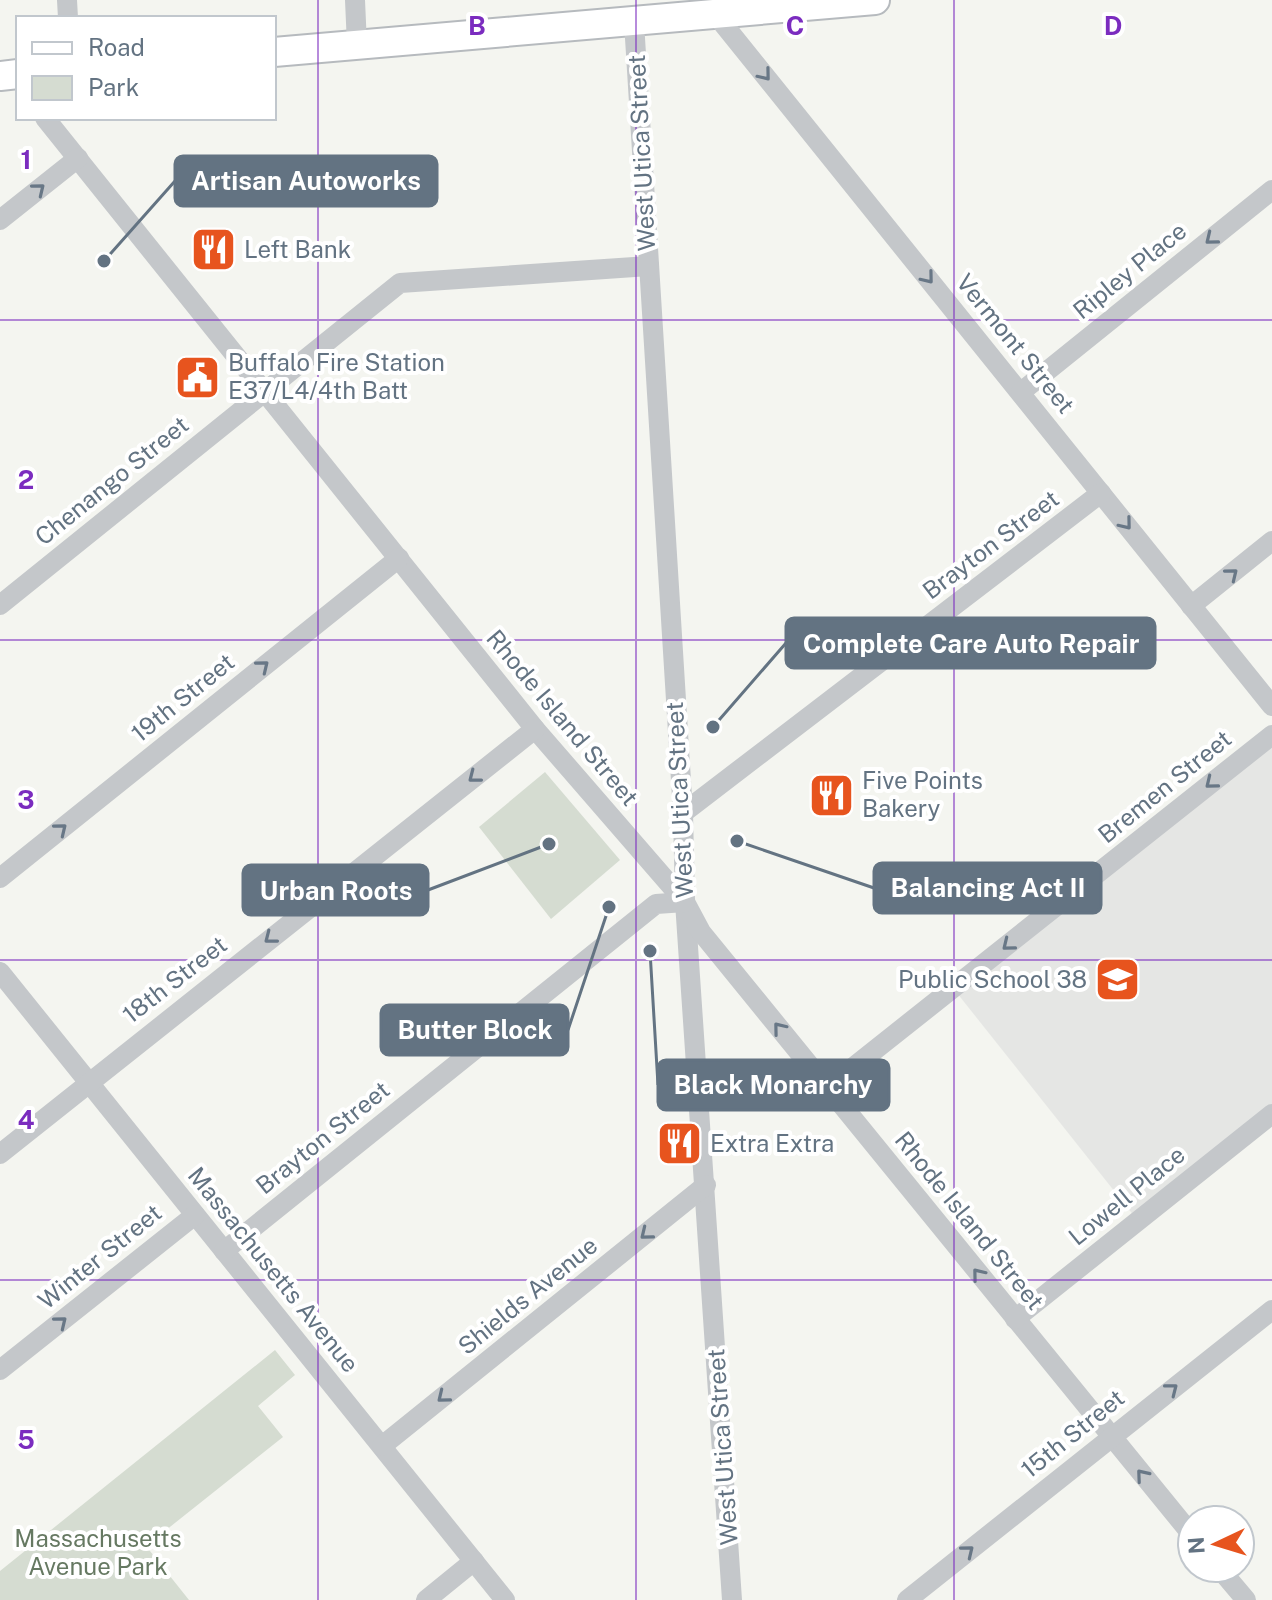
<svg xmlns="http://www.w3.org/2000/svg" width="1272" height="1600" viewBox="0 0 1272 1600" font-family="'Public Sans',sans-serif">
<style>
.built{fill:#e5e6e4}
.green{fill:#d5dcd1}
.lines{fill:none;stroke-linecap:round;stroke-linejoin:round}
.secondary-casing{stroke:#b6babe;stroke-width:32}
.street{stroke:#c4c7ca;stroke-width:20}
.secondary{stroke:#fff;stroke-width:28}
.oneway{stroke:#687786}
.grid{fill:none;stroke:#7b2cbf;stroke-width:2;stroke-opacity:0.55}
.labels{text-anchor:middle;stroke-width:8;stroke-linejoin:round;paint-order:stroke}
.street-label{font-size:24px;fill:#637382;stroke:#fff}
.poi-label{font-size:24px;fill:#637382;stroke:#fff;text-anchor:start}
.park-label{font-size:24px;fill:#667962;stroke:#fff}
.grid-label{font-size:26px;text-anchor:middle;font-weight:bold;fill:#7b2cbf;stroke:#fff;stroke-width:8;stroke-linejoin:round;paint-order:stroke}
.leader{fill:none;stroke:#637382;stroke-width:3}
.callout-dot{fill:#637382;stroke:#fff;stroke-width:3}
.callout{fill:#637382;stroke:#637382;stroke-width:3}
.callout-label{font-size:26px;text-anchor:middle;font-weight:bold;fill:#fff}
</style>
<rect width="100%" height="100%" fill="#f4f5f0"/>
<!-- built -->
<path class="built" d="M1272,735V1114L1138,1221L953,988Z"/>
<!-- green -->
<g class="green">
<path d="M545,772L620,860L551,919L479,827Z"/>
<path d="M275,1350L295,1375L258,1406L283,1437L146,1546L189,1600H0V1571Z"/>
</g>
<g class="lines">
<defs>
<g id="secondary">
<path d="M274,52L875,0"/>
<path d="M0,76L18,74"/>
</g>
</defs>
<!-- secondary casing -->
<use href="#secondary" class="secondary-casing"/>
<!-- street -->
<g class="street">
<path d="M67,0L68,18"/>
<path d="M355,0L357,45"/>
<path d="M716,15L1272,706"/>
<path d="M634,22L683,813L685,902L732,1600"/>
<path d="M45,118L535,729L685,902L701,932L1192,1535"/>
<path d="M0,220L78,158"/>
<path d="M1021,392L1272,190"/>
<path d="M0,605L400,283L649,266"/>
<path d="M1191,606L1272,541"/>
<path d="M683,813L1101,493"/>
<path d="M0,878L399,558"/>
<path d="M0,972L505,1600"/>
<path d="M827,1088L1272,735"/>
<path d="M0,1154L535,729"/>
<path d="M224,1251L656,904L685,902"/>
<path d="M1015,1319L1272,1114"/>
<path d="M0,1370L195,1215"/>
<path d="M382,1446L706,1185"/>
<path d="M1219,1568L1246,1600"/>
<path d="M426,1600L474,1561"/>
<path d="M907,1600L1272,1310"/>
</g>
<!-- secondary -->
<use href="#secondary" class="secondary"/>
</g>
<!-- one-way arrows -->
<defs><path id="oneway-chevron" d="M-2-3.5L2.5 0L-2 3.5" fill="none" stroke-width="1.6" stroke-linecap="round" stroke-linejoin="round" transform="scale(2)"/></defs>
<g class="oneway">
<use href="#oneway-chevron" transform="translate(765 75) rotate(51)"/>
<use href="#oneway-chevron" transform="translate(39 189) rotate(-39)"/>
<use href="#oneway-chevron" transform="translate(1211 239) rotate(141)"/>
<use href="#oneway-chevron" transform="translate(928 278) rotate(51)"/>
<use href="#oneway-chevron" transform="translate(1126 524) rotate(51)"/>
<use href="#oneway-chevron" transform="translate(1232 574) rotate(-39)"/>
<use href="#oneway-chevron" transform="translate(263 666) rotate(-39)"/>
<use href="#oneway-chevron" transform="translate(474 777) rotate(142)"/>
<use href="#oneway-chevron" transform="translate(1211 783) rotate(141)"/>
<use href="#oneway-chevron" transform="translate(61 829) rotate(-39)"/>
<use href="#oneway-chevron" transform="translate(270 938) rotate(142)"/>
<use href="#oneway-chevron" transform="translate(1008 945) rotate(141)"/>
<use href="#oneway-chevron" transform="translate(779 1028) rotate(-129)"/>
<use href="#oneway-chevron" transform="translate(646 1234) rotate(141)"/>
<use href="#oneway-chevron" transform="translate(978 1274) rotate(-129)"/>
<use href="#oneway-chevron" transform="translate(61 1322) rotate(-39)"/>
<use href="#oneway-chevron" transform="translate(1172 1389) rotate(-38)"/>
<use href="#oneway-chevron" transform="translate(443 1397) rotate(141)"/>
<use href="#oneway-chevron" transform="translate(1142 1475) rotate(-130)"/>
<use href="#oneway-chevron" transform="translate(968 1551) rotate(-39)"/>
</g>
<!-- grid -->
<path class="grid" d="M318,0V1600M636,0V1600M954,0V1600M0,320H1272M0,640H1272M0,960H1272M0,1280H1272"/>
<!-- icons -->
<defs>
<symbol id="restaurant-square" viewBox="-11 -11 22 22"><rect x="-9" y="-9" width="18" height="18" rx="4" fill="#e7541e" stroke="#fff"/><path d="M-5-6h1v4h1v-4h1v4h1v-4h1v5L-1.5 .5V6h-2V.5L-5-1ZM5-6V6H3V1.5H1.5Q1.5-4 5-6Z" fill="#fff"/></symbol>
<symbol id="civic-square" viewBox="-11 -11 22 22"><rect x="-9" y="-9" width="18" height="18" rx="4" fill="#e7541e" stroke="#fff"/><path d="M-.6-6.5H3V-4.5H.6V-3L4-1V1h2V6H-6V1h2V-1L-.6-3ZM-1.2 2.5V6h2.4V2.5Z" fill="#fff"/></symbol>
<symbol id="school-square" viewBox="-11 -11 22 22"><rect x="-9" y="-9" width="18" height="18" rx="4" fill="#e7541e" stroke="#fff"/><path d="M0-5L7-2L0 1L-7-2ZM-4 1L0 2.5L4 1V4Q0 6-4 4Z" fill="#fff"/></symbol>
</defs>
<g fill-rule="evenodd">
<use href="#restaurant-square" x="188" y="224" width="51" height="51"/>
<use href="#civic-square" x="172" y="352" width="51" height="51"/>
<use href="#restaurant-square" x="806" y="770" width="51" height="51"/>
<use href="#school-square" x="1092" y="954" width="51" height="51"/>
<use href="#restaurant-square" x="654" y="1118" width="51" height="51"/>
</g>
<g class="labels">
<!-- street labels -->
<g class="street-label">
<text transform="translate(642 153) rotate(-93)" y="8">West Utica Street</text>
<text transform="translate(1130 271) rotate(-39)" y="8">Ripley Place</text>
<text transform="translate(1015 344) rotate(51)" y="8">Vermont Street</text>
<text transform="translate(112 481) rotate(-39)" y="8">Chenango Street</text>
<text transform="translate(991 545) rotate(-37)" y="8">Brayton Street</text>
<text transform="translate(183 698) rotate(-39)" y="8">19th Street</text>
<text transform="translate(562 718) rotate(50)" y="8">Rhode Island Street</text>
<text transform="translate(1165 787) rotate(-39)" y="8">Bremen Street</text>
<text transform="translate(680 800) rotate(-93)" y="8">West Utica Street</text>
<text transform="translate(175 980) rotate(-38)" y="8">18th Street</text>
<text transform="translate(323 1138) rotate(-39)" y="8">Brayton Street</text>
<text transform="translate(1127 1196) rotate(-39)" y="8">Lowell Place</text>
<text transform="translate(969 1221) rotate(51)" y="8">Rhode Island Street</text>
<text transform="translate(100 1257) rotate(-39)" y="8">Winter Street</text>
<text transform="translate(273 1270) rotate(51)" y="8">Massachusetts Avenue</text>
<text transform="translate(528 1296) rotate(-39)" y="8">Shields Avenue</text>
<text transform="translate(1073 1434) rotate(-39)" y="8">15th Street</text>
<text transform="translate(723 1447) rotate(-94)" y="8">West Utica Street</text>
</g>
<!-- poi labels -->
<g class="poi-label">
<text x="244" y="258">Left Bank</text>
<text x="228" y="371">Buffalo Fire Station<tspan x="228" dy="28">E37/L4/4th Batt</tspan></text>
<text x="862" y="789">Five Points<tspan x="862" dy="28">Bakery</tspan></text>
<text x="1087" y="988" text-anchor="end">Public School 38</text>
<text x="710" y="1152">Extra Extra</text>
</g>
<!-- park labels -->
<g class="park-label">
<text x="98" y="1547">Massachusetts<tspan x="98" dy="28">Avenue Park</tspan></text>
</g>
</g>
<g class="grid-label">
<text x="477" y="35">B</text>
<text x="795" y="35">C</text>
<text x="1113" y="35">D</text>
<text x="26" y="169">1</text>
<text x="26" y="489">2</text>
<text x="26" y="809">3</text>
<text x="26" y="1129">4</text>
<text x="26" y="1449">5</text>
</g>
<!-- callouts -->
<path class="leader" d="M104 261L175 181M713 727L786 643M737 841L874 888M549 844L428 890M609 907L568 1030M650 951L658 1085"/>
<g class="callout-dot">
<circle cx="104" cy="261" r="8"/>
<circle cx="713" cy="727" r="8"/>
<circle cx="737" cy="841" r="8"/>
<circle cx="549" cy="844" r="8"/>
<circle cx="609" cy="907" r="8"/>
<circle cx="650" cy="951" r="8"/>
</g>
<g class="callout">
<rect x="175" y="156" width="262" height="50" rx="8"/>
<rect x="786" y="618" width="369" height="50" rx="8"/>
<rect x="874" y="863" width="227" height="50" rx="8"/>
<rect x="243" y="865" width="185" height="50" rx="8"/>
<rect x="381" y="1005" width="187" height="50" rx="8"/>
<rect x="658" y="1060" width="231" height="50" rx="8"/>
</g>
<g class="callout-label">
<text x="306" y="190">Artisan Autoworks</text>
<text x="971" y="653">Complete Care Auto Repair</text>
<text x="988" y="897">Balancing Act II</text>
<text x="336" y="900">Urban Roots</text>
<text x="475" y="1039">Butter Block</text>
<text x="773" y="1094">Black Monarchy</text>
</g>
<!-- legend -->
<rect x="16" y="16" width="260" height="104" fill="#ffffff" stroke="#c1c7cd" stroke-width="2"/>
<rect x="32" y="42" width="40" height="12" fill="#ffffff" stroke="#c1c7cd" stroke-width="2"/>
<text x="88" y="56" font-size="24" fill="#637382">Road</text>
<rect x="32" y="76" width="40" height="24" fill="#d5dcd1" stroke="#c1c7cd" stroke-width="2"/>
<text x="88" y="96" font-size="24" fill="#637382">Park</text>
<!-- north arrow -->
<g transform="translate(1216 1544) rotate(266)"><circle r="38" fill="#ffffff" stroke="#c1c7cd" stroke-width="2"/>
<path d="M0-6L14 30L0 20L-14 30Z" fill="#e7541e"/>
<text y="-12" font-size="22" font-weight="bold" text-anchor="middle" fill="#637382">N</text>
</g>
</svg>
